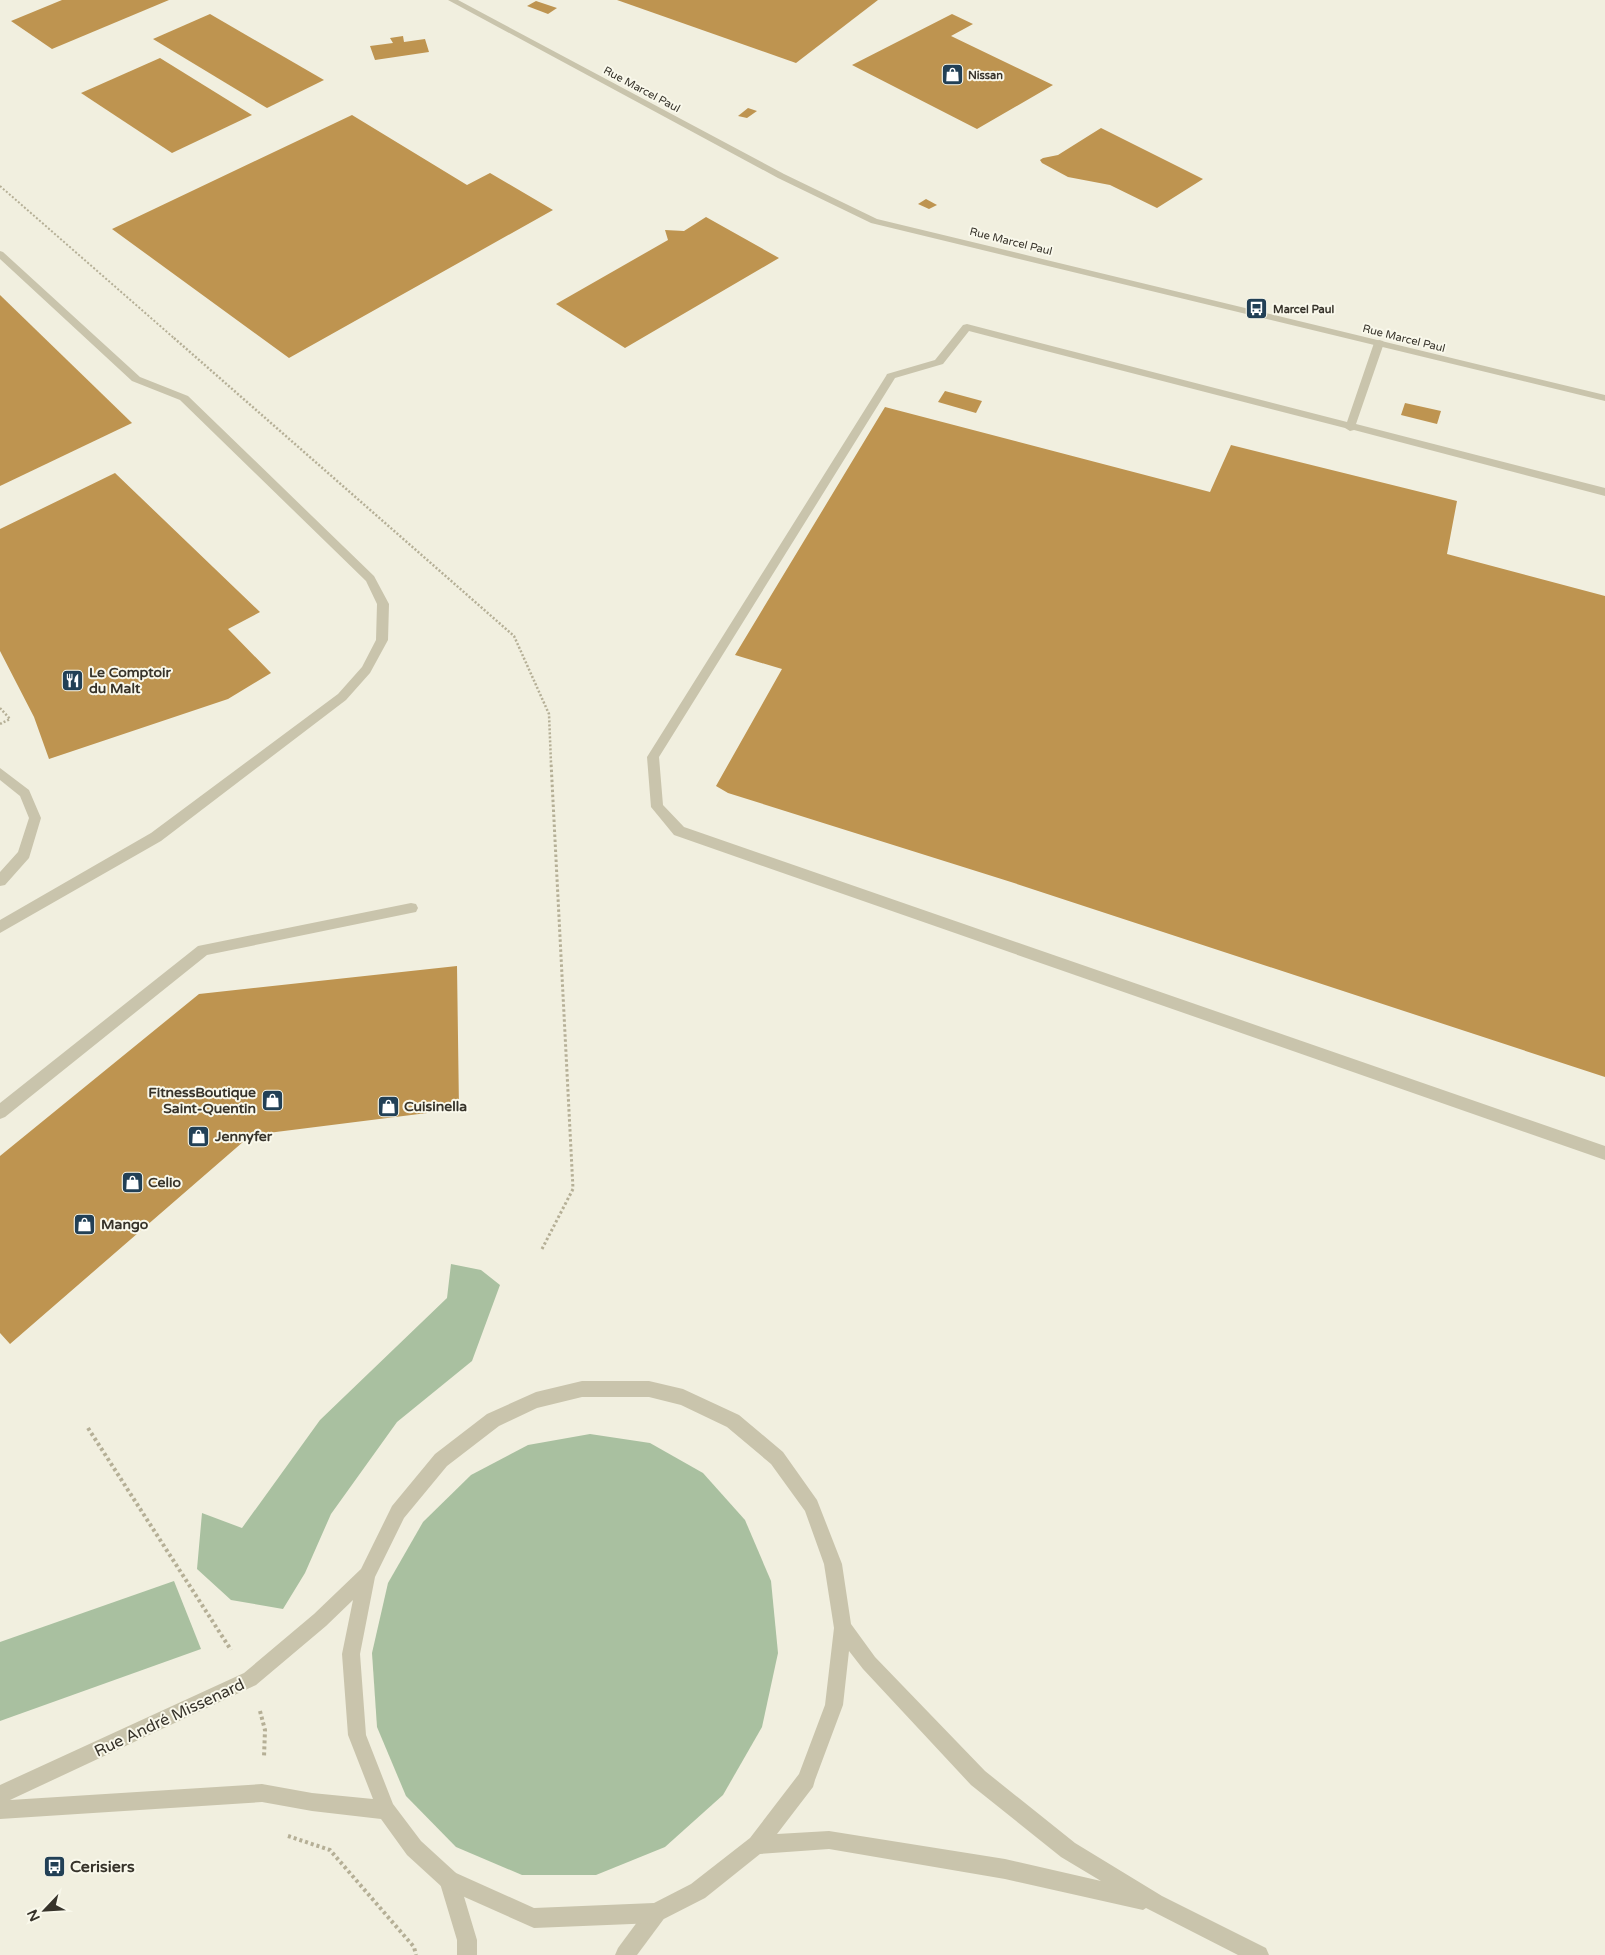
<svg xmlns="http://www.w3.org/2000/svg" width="1605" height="1955" viewBox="0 0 1605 1955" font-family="'Varela Round',sans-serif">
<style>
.green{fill:#a9c0a0}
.building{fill:#be9450}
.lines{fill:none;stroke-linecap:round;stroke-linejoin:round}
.path-far3{stroke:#b5af96;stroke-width:2;stroke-dasharray:2 2;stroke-linecap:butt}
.path-far2{stroke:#b5af96;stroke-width:2.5;stroke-dasharray:2 2;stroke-linecap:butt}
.path-far1{stroke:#b5af96;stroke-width:3;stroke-dasharray:2.5 2.5;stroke-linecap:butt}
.path{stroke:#b5af96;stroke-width:4;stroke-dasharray:3 3;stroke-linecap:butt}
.service{fill:#c9c4ac;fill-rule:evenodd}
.minor{fill:#c9c4ac;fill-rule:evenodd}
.tertiary{fill:#c9c4ac;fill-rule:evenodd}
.labels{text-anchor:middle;stroke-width:4;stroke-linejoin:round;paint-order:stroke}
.far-poi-label{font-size:11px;font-weight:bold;fill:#37332a;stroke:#f9f8eb;text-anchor:start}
.far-street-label{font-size:11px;fill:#37332a;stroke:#f9f8eb}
.poi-label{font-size:14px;font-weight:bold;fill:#37332a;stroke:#f9f8eb;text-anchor:start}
.near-street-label{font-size:16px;fill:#37332a;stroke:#f9f8eb}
.near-poi-label{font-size:16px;font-weight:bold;fill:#37332a;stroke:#f9f8eb;text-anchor:start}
</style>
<rect width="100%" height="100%" fill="#f1efdf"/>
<!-- green -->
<g class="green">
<path d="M451,1264L481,1270L500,1285L472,1361L397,1422L331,1514L305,1573L283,1609L231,1600L197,1569L202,1513L242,1528L320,1420L447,1298Z"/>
<path d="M590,1434L650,1443L703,1473L745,1520L771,1581L778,1653L762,1727L723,1795L665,1847L596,1875H522L456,1847L406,1796L377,1727L372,1653L388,1583L423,1522L471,1475L528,1445Z"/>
<path d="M174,1581L201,1649L0,1721V1642Z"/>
</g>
<!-- building -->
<g class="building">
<path d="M62,0H169L52,49L11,21Z"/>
<path d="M617,0H878L796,63Z"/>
<path d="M536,1L557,8L548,14L527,6Z"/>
<path d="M210,14L324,80L267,108L153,39Z"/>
<path d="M952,14L973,24L951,36L1053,85L977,129L852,65Z"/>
<path d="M403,36L404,42L425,39L429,52L375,60L370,46L393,43L390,38Z"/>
<path d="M160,58L252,115L172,153L81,93Z"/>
<path d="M748,108L757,111L747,118L738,116Z"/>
<path d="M352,115L467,185L490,173L553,210L289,358L112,229Z"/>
<path d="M1101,128L1203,179L1157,208L1110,185L1068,177L1042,163L1040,160L1043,158L1058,155Z"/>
<path d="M926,199L937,205L929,209L918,204Z"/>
<path d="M706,217L779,258L625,348L556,304L668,240L665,230L684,231Z"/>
<path d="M0,295L132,423L0,486Z"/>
<path d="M945,391L982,401L976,413L938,402Z"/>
<path d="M1405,403L1441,411L1437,424L1401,415Z"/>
<path d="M885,407L1210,492L1231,445L1457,501L1447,554L1605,596V1077L1011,882L728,793L716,786L782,669L735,655Z"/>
<path d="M115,473L260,612L228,629L271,673L228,699L49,759L34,717L0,651V529Z"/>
<path d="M457,966L459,1109L251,1135L10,1344L0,1333V1156L199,994Z"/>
</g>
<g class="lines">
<!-- path-far3 -->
<path class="path-far3" d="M0,186L175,339"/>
<!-- path-far2 -->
<g class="path-far2">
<path d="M174,338L514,636L549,714L551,763"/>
<path d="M0,708L10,719L0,724"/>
</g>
<!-- path-far1 -->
<path class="path-far1" d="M542,1249L573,1189L551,762"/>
<!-- path -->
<g class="path">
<path d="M88,1428L231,1650"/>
<path d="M260,1711L265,1730L264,1757"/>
<path d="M288,1836L330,1850L414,1947L416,1955"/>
</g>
<!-- service -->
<g class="service">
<path d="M0,251L3,252L140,377L188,396L374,576L389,604L388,640L370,673L346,700L161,841L0,933V920L151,833L338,694L362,667L376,640L377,604L366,581L180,400L132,381L0,259Z"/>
<path d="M967,324L1347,422L1374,343L1379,340L1383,341L1384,343L1356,424L1605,488V496L1354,430L1350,431L1345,428L969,331L943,364L895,378L659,757L663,805L684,827L1605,1146V1160L674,835L651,807L647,757L886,376L887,374L935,360L963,325Z"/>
<path d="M0,768L29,790L41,818L29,858L5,885L0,886V872L18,852L29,818L20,796L0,780Z"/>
<path d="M411,903L416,904L418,908L416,912L411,913L207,955L5,1117L0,1119V1103L198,946Z"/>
</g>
<!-- minor -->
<g class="minor">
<path d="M448,0H458L784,174L877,219L1605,395V401L871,223L778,178Z"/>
<path d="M449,1870L456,1873L459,1880L477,1940V1955H457V1940L439,1880L442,1873Z"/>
<path d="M656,1903L663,1906L666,1913L663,1920L637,1955H615L618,1948L649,1906Z"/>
</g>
<!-- tertiary -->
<path class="tertiary" d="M582,1381H649L683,1389L739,1415L783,1452L817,1500L842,1564L851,1624L875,1657L985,1771L1075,1843L1162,1896L1266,1948L1269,1955H1238L1146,1908L1143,1910L1005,1879L829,1849L760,1854L705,1898L656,1923L534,1928L442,1887L407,1855L381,1819L312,1811L262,1802L0,1819V1785L244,1673L314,1614L361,1569L392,1506L435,1454L487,1414L536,1392ZM582,1397H649L681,1405L727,1427L771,1464L805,1511L824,1564L834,1628L825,1705L799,1774L750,1838L691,1884L654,1903L534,1908L456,1873L421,1841L393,1804L366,1735L360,1654L375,1577L404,1518L447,1466L499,1426L537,1408ZM353,1600L342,1654L348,1735L373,1799L312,1793L262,1784L10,1800L256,1685L326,1626ZM849,1651L863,1669L971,1785L1061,1857L1101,1881L1005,1859L829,1831L777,1834L813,1787L815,1780L843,1705Z"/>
</g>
<!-- icons -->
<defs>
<symbol id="shop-square" viewBox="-11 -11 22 22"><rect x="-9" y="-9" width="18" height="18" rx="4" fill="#224056" stroke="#f9f8eb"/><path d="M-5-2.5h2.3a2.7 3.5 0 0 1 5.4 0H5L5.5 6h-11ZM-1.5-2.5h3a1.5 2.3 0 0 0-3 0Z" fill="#fff"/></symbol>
<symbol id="bus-square" viewBox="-11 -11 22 22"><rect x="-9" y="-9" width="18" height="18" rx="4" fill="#224056" stroke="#f9f8eb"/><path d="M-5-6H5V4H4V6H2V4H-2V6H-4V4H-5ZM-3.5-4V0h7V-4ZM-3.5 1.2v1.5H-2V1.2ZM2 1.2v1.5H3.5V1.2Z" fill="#fff"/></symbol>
<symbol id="restaurant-square" viewBox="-11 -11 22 22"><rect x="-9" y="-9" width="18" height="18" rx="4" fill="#224056" stroke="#f9f8eb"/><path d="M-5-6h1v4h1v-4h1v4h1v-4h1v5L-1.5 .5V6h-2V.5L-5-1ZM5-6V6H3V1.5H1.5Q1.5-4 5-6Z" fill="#fff"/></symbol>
</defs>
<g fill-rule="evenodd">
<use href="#shop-square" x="940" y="62" width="25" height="25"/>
<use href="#bus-square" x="1244" y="296" width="25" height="25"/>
<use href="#restaurant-square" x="60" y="668" width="25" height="25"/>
<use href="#shop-square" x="260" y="1088" width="25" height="25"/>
<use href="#shop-square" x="376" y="1094" width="25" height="25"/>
<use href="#shop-square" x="186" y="1124" width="25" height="25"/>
<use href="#shop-square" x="120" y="1170" width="25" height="25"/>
<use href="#shop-square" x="72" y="1212" width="25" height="25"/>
<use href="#bus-square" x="42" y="1854" width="25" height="25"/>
</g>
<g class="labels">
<!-- far-poi labels -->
<g class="far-poi-label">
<text x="968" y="79">Nissan</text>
<text x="1273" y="313">Marcel Paul</text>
</g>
<!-- far-street labels -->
<g class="far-street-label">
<text transform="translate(642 89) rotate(28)" y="4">Rue Marcel Paul</text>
<text transform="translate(1011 241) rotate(14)" y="4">Rue Marcel Paul</text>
<text transform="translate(1404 338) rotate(14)" y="4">Rue Marcel Paul</text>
</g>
<!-- poi labels -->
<g class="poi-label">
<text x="89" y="677">Le Comptoir<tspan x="89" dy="16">du Malt</tspan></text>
<text x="256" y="1097" text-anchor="end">FitnessBoutique<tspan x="256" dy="16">Saint-Quentin</tspan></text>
<text x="404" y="1111">Cuisinella</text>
<text x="215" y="1141">Jennyfer</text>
<text x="148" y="1187">Celio</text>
<text x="101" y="1229">Mango</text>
</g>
<!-- near-street labels -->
<g class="near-street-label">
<text transform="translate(169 1717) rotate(-25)" y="6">Rue André Missenard</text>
</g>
<!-- near-poi labels -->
<g class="near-poi-label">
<text x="70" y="1872">Cerisiers</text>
</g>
</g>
<!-- north arrow -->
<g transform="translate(45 1910) rotate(245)" stroke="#f9f8eb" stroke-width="4" paint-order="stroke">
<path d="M0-4L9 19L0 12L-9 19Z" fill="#37332a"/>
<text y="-8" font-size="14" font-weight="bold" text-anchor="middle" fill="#37332a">N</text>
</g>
</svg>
